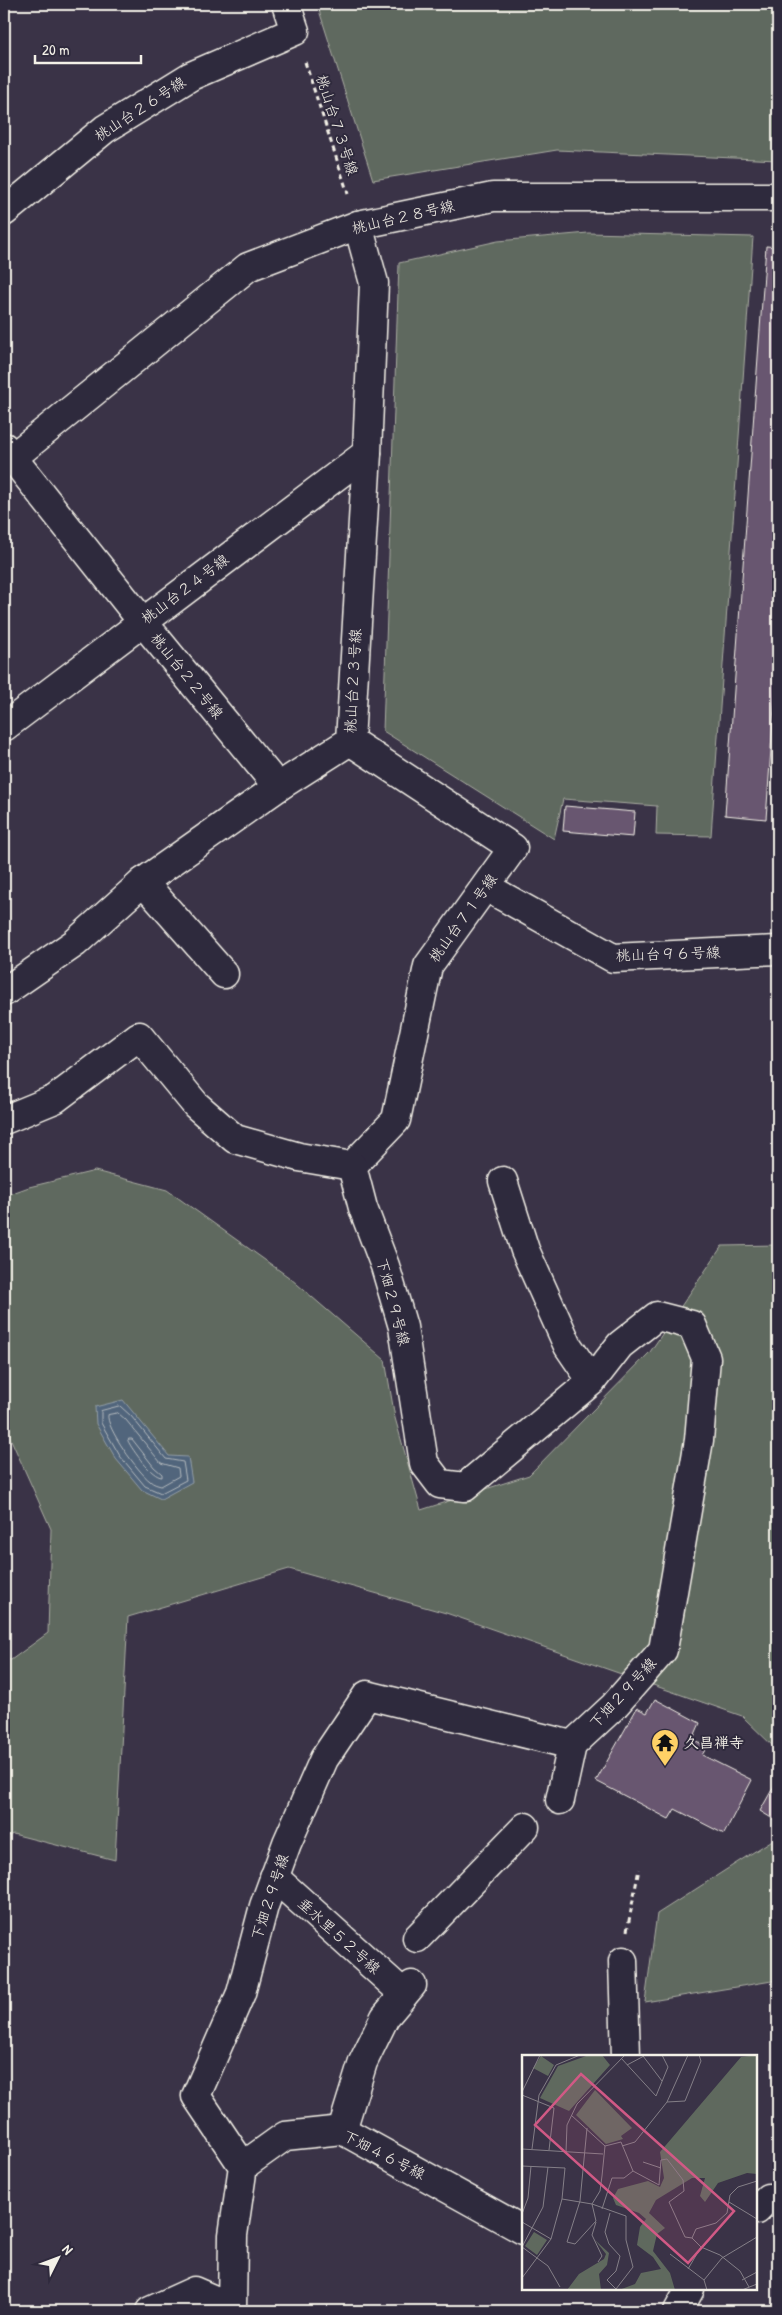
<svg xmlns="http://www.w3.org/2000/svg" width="782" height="2315" viewBox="0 0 782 2315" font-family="'Patrick Hand','Klee One',sans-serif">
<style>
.green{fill:#5f695e;stroke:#aaada3}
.water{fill:#51657c;stroke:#929da7}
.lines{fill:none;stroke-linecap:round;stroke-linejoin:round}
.shore{stroke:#b3b9bd;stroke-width:1}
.building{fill:#68566f;stroke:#f4f1e8}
.minor-casing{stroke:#f4f1e8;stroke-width:31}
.path{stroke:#f4f1e8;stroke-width:3;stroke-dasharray:5 4;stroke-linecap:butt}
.minor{stroke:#2f2a3d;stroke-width:28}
.labels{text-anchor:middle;stroke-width:4;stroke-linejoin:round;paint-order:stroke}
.street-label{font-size:15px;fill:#f4f1e8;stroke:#2f2a3d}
.poi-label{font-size:15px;font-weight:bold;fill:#f4f1e8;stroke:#2f2a3d;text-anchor:start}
.inset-road{fill:none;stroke:#847f87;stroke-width:1}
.view{fill:#d15985;fill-opacity:0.15;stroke:#d15985;stroke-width:2.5}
.inset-edge{fill:none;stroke:#f4f1e8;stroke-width:2.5}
</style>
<rect width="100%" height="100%" fill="#3a3347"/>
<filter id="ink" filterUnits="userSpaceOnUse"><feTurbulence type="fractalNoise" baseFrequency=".02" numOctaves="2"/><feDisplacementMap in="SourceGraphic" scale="10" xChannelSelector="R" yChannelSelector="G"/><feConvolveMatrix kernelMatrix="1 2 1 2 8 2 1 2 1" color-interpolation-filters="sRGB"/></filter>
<g filter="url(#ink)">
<!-- green -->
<g class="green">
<path d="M317,4H778V160L557,150L373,180Z"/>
<path d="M588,233L753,237L711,836L656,835L657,806L563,799L554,839L383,731L399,263L498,241Z"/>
<path d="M95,1171L167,1190L290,1278L385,1360L395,1418L421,1510L529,1475L650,1352L722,1246L778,1245V1751L742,1716L446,1613L289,1569L128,1617L115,1860L13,1834L4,1838V1659L11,1660L48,1633L51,1529L4,1424V1196L29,1187Z"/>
<path d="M774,1839L778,1842V1980L645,2002L657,1914Z"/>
</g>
<!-- water -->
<path class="water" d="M123,1400L169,1456L188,1457L192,1482L161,1499L142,1490L116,1459L96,1424L95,1407Z"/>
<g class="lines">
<!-- shore -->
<g class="shore">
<path d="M120,1406L131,1416L166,1459L183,1462L186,1480L161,1493L145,1486L120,1456L101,1423V1411Z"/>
<path d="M118,1413L126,1420L161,1463L178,1468L179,1476L161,1486C157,1485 153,1484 150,1481C139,1473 105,1427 108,1415Z"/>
<path d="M129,1439H132L154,1467L162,1474V1477C152,1477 133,1451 128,1441Z"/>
</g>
</g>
<!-- building -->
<g class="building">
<path d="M766,246L778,247V651L766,819L725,815Z"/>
<path d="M565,806L635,812L633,837L563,831Z"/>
<path d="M655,1699L700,1723L693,1739L707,1747L702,1755L752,1780L724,1834L675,1809L669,1819L596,1781L637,1708L647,1713Z"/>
<path d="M778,1779V1822L760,1811Z"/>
</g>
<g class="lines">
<defs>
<g id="minor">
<path d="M4,212L105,129L191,76L295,31L286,4"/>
<path d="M4,447L142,621L278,787"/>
<path d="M12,458L248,267L358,225L493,197H778"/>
<path d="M4,727L367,453"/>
<path d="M350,741L513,848L428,966L396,1120L352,1166"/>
<path d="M143,882L224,974"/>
<path d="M486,887L613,958L778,950"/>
<path d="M4,992L75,943L143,882L278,787L350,741L367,453L374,283L358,225"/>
<path d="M4,1120L55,1099L139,1036L196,1105L235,1139L299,1157L352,1166"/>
<path d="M503,1181L525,1250L568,1346L592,1381"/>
<path d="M560,1800L572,1745"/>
<path d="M274,1877L404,1994"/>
<path d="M417,1938L525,1827"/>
<path d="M623,1961L626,2056"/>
<path d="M342,2130L363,2062L385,2017L412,1985"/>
<path d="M243,2166L285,2136L342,2130L523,2230"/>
<path d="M756,2210L768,2198L778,2199"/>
<path d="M150,2311L194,2291L231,2307"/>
<path d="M232,2311L233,2235L243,2166L196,2096L241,1993L264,1906L287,1843L324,1759L367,1695L572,1745L614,1706L663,1650L699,1440L706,1358L692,1325L657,1316L620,1345L592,1381L465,1487L440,1484L424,1463L403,1327L385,1266L363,1208L352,1166"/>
<path d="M678,2311L690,2289"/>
</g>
</defs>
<!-- minor casing -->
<use href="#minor" class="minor-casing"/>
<!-- path -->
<g class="path">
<path d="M305,62L348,194"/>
<path d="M627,1931L639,1869"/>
</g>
<!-- minor -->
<use href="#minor" class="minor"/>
</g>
</g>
<!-- icons -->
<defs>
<symbol id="temple-pin" viewBox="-11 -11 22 30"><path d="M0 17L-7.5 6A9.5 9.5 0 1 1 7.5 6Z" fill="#ffd166" stroke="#2f2a3d"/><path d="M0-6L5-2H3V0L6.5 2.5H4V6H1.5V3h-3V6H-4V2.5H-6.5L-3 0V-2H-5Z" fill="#111"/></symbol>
</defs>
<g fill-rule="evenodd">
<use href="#temple-pin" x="649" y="1727" width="32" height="43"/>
</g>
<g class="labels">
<!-- street labels -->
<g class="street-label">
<text transform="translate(140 109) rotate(-33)" y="5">桃山台２６号線</text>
<text transform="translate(337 125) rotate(72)" y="5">桃山台７３号線</text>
<text transform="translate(403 217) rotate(-13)" y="5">桃山台２８号線</text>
<text transform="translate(185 589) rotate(-37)" y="5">桃山台２４号線</text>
<text transform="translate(187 676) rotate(51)" y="5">桃山台２２号線</text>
<text transform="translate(353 681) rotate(-87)" y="5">桃山台２３号線</text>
<text transform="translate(463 918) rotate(-54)" y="5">桃山台７１号線</text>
<text transform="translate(668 954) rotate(-2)" y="5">桃山台９６号線</text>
<text transform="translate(393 1302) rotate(75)" y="5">下畑２９号線</text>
<text transform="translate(623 1693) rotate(-47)" y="5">下畑２９号線</text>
<text transform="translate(270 1897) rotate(-72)" y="5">下畑２９号線</text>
<text transform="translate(339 1936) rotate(42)" y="5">垂水里５２号線</text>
<text transform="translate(384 2155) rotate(27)" y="5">下畑４６号線</text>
</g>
<!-- poi labels -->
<g class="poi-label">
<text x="684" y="1748">久昌禅寺</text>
</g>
</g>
<!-- overview -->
<g transform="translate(522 2055)">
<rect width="235" height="235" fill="#3a3347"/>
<path d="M67,0H80L88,10L47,56L18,43L36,11ZM235,0V119L225,118L196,128L183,147L178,141L183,123H170L134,145L127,158L143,173L135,179L131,196L148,218L153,235H97L113,229L119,218L139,214L131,202L115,190L118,172L124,164L117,158L94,150L91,143L96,134L126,126L138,132L142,123L138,97L219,2ZM19,1L32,10L26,21L11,13ZM73,35L110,73L99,81L101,84L84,89L54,60ZM12,177L25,185L15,200L3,191ZM73,185L87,198L85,210L77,219L79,235H45L57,219L82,204L84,199Z" fill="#5f695e"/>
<path class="inset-road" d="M121,1L140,26M99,3L134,41L146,12L140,0M105,10L122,1M0,37L18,0M0,40L32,53L27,95M145,47L163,46L179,6L177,0M65,73L58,146L45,187L53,189L74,166L70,149M83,91L99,87L111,116M100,91L113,87L145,47L166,0M0,94L81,99M10,94L17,40L34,10L58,0M44,97L45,70L55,49L103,0M121,107L139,113M0,111L43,113L40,144L29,184L0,223M111,116L137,130L139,105L145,104L161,125L162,136L147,147L163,182L170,183L179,192L198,200L218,216L227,232M40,144L70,149L78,136L80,121L83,91L49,60M207,147L235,164M70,149L104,161V185L111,212L94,234L85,225L94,216L98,201L87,189L83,177L88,158M80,154L90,123H102L111,116M0,159L6,143L9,111M0,167L29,184M74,167L70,180L80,201L76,207M170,183L174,174L194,168L205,158L208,140L216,132L235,126M0,192L21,152L26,112M0,192L26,211L38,232M148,199L182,225M166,214L179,192M220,225L235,217M185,235L182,225L200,203L235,182M220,235L235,229"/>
<path class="view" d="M59,19L212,156L166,208L13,70Z"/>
<rect width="235" height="235" class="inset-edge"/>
</g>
<!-- margin -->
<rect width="782" height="2315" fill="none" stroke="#2f2a3d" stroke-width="20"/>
<rect x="10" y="10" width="762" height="2295" fill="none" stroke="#f4f1e8" stroke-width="2" filter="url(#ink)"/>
<!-- north arrow -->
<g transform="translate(58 2258) rotate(48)" stroke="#2f2a3d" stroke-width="4" paint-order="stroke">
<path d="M0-4L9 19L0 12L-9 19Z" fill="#f4f1e8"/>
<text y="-8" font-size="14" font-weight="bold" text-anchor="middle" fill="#f4f1e8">N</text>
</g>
<!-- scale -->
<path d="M35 55v8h106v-8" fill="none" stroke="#f4f1e8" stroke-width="2.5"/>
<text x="42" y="55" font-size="15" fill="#f4f1e8" stroke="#2f2a3d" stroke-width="4" paint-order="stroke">20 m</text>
</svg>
